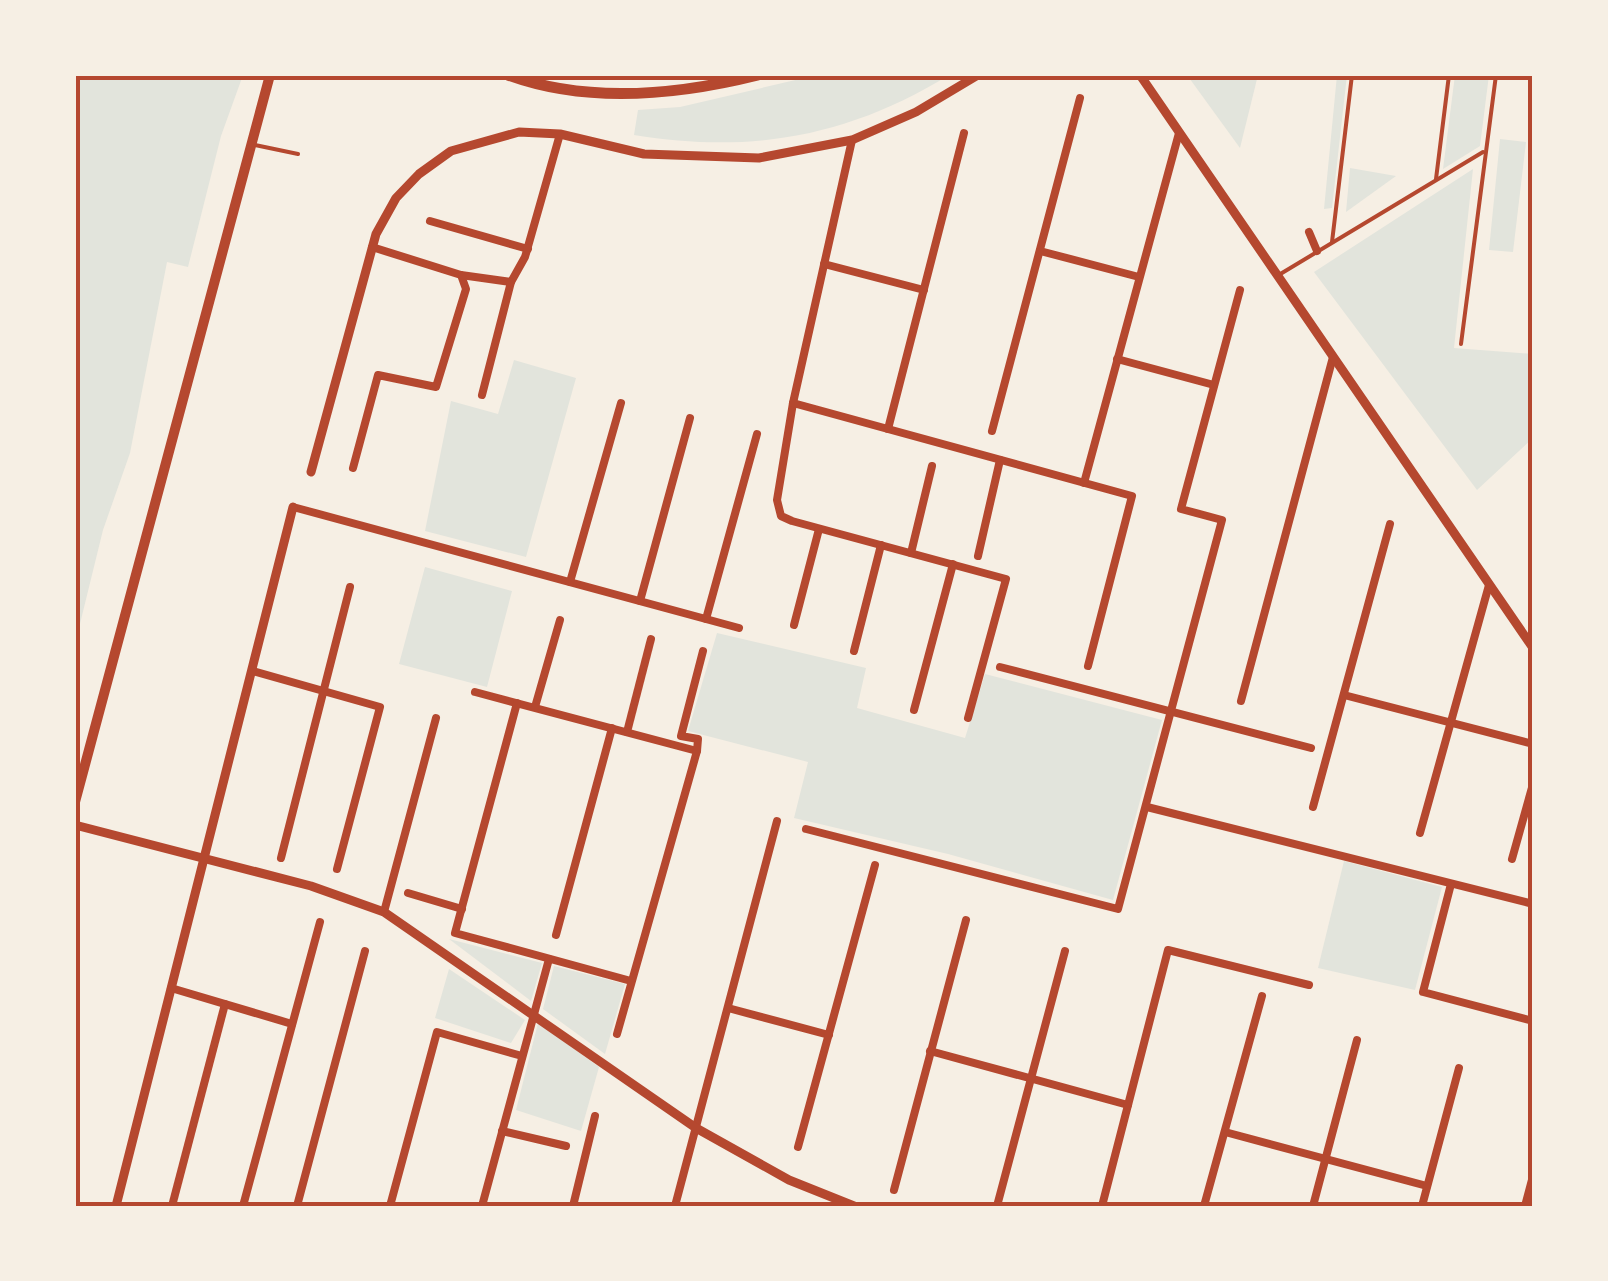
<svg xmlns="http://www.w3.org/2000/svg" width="1608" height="1281" viewBox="0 0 1608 1281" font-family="Manrope,sans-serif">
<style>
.green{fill:#e2e4dc}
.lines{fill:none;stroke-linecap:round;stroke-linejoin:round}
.service{stroke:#b5482f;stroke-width:4}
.minor{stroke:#b5482f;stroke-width:8}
.tertiary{stroke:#b5482f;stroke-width:9}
.secondary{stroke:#b5482f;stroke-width:10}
.primary{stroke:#b5482f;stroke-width:11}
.neatline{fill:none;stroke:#b5482f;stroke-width:4}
</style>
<rect width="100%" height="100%" fill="#f6efe4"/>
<!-- green -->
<g class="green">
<path d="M75,75H243L221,136L188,267L167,262L130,453L103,530L77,636Z"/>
<path d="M817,75H949C848,137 751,154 634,135L638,110L680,107Z"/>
<path d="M1187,75H1258L1240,148Z"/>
<path d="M1337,75H1347L1332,208L1324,209Z"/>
<path d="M1455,75H1489L1480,146L1443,169Z"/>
<path d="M1500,139L1526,142L1513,252L1489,250Z"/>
<path d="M1350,168L1396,176L1346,212Z"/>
<path d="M1473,169L1454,348L1533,354V438L1477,490L1314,272Z"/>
<path d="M514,360L576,378L526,557L425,531L451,401L498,414Z"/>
<path d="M425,567L512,591L487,687L399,664Z"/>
<path d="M717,633L866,668L857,708L965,738L985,674L1162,720L1113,900L948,854L794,818L808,762L688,731Z"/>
<path d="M1344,861L1442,887L1415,990L1318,968Z"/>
<path d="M449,939L542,963L531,1001Z"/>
<path d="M554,966L625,984L605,1054L543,1009Z"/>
<path d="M449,969L525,1020L511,1043L435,1018Z"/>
<path d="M538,1023L599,1067L581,1131L516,1110Z"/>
</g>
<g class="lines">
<!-- service -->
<g class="service">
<path d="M255,145L298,154"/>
<path d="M1436,179L1449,75"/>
<path d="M1332,242L1352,75"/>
<path d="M1277,276L1483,152"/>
<path d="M1461,344L1496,75"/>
</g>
<!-- minor -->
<g class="minor">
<path d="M852,140L793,403L777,500L781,516L792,521L1006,579L968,718"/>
<path d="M430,221L528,249"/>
<path d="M1309,232L1317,251"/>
<path d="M1040,251L1139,277"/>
<path d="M824,264L924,290"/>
<path d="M461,275L511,282L525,257L560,134"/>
<path d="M1117,359L1214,385"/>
<path d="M482,395L511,282"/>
<path d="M793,403L1132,496L1088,666"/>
<path d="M888,429L964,133"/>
<path d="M992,431L1080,98"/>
<path d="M353,468L378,375L436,387L466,289L461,275L372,247"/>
<path d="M1084,483L1179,133"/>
<path d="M293,507L739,628"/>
<path d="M911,553L932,466"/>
<path d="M978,556L1000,460"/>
<path d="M570,582L621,403"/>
<path d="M640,601L690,418"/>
<path d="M706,619L757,434"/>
<path d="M794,625L819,529"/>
<path d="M854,651L881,545"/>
<path d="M1000,667L1311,748"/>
<path d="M253,671L380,707L337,869"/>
<path d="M475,692L697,751"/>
<path d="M1344,695L1533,744"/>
<path d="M1241,701L1333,357"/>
<path d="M517,703L455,933L631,981"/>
<path d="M535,707L560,620"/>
<path d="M914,710L953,564"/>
<path d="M627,732L651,639"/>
<path d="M1147,807L1533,904"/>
<path d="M1313,807L1390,524"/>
<path d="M806,829L1118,909L1222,520L1181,509L1240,290"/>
<path d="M1420,833L1489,585"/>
<path d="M281,858L350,587"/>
<path d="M1512,859L1533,784"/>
<path d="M1451,884L1423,992L1533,1021"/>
<path d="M408,893L462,909"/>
<path d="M384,912L436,718"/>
<path d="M556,935L612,728"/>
<path d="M171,988L292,1024"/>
<path d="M728,1008L829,1035"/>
<path d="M617,1034L697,751L698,739L681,736L703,651"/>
<path d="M930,1051L1128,1105"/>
<path d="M502,1131L566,1146"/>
<path d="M1225,1132L1427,1186"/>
<path d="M798,1147L875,865"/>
<path d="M894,1190L966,920"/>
<path d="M172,1206L225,1004"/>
<path d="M243,1206L320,922"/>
<path d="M297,1206L365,951"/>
<path d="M390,1206L437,1032L522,1056"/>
<path d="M482,1206L549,959"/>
<path d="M573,1206L595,1116"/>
<path d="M675,1206L777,821"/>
<path d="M997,1206L1065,951"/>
<path d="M1102,1206L1168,950L1309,985"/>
<path d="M1204,1206L1262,996"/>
<path d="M1313,1206L1357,1040"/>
<path d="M1422,1206L1459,1068"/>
<path d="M1525,1206L1533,1176"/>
</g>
<!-- tertiary -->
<g class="tertiary">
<path d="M1140,75L1533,648"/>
<path d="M311,472L376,234L396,198L419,174L451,151L519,132L560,134L644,154L759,158L852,140L916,112L978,75"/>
<path d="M75,825L311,886L384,912L696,1128L789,1180L854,1206"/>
<path d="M116,1206L293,507"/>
</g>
<!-- secondary -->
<path class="secondary" d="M75,802L270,75"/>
<!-- primary -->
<path class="primary" d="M508,75C587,104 678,95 758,75"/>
</g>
<!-- border -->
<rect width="1608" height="1281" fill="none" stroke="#f6efe4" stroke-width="155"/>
<rect x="78" y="78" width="1452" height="1126" class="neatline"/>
</svg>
